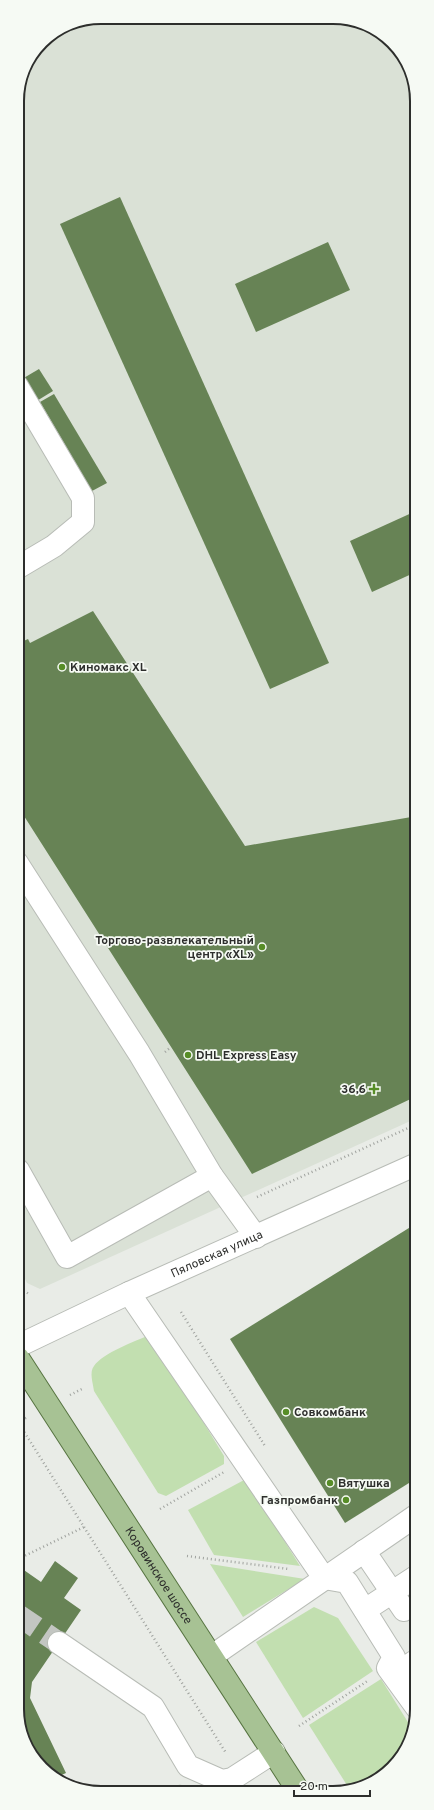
<svg xmlns="http://www.w3.org/2000/svg" width="434" height="1810" viewBox="0 0 434 1810" font-family="Overpass,sans-serif">
<style>
.built{fill:#dae1d6}
.green{fill:#c2dfb0}
.building{fill:#678355}
.lines{fill:none;stroke-linecap:round;stroke-linejoin:round}
.minor-tunnel{stroke:#c3c6c2;stroke-width:22;stroke-dasharray:22 11;stroke-linecap:butt}
.minor-casing{stroke:#b8bcb6;stroke-width:24}
.major-casing{stroke:#577441;stroke-width:24}
.path{stroke:#a0a39f;stroke-width:2.5;stroke-dasharray:1 3;stroke-linecap:butt}
.minor{stroke:#fff;stroke-width:22}
.major{stroke:#a7c294;stroke-width:22}
.poi-dot{fill:#578d27;stroke:#f6faf4;stroke-width:1.5}
.labels{text-anchor:middle;stroke-width:3.5;stroke-linejoin:round;paint-order:stroke}
.poi-label{font-size:12px;font-weight:bold;fill:#2d2e2c;stroke:#f6faf4;text-anchor:start}
.street-label{font-size:12px;fill:#2d2e2c;stroke:#f6faf4}
.rim{fill:none;stroke:#2d2e2c;stroke-width:2}
</style>
<rect width="100%" height="100%" fill="#e9ece7"/>
<!-- built -->
<g class="built">
<path d="M101,17L349,19L396,46L416,90L417,1118L40,1289L27,1283L18,1265L17,96L23,69L42,41L69,23Z"/>
<path d="M180,1784L195,1792H164Z"/>
</g>
<!-- green -->
<g class="green">
<path d="M150,1335L224,1456V1464L166,1496L158,1493L94,1391C93,1383 89,1372 94,1366C103,1353 135,1341 150,1335Z"/>
<path d="M246,1479L300,1566L214,1555L188,1510Z"/>
<path d="M210,1564L305,1579L243,1617Z"/>
<path d="M314,1607L338,1618L373,1671L303,1718L256,1642Z"/>
<path d="M381,1679L411,1727L396,1764L370,1784L350,1790L309,1725Z"/>
</g>
<!-- building -->
<g class="building">
<path d="M120,197L329,663L270,689L60,224Z"/>
<path d="M328,242L350,290L256,332L235,284Z"/>
<path d="M39,369L53,391L35,402L22,379Z"/>
<path d="M54,394L107,483L92,491L40,402Z"/>
<path d="M416,511V572L372,592L350,541Z"/>
<path d="M93,611L245,846L417,816V1096L252,1174L17,805V644L28,639L30,643Z"/>
<path d="M417,1223V1478L345,1523L230,1339Z"/>
<path d="M55,1561L78,1578L64,1598L81,1610L32,1682L30,1698L66,1773L57,1777L42,1768L18,1720V1572L21,1568L41,1582Z"/>
</g>
<g class="lines">
<!-- minor-tunnel -->
<path class="minor-tunnel" d="M18,1615L59,1643"/>
<defs>
<g id="minor">
<path d="M17,386L83,498V522L54,546L17,568"/>
<path d="M17,863L139,1053L212,1176L256,1237"/>
<path d="M18,1170L67,1257L212,1176"/>
<path d="M129,1293L324,1578L347,1582L394,1657L388,1668L417,1708"/>
<path id="s1" d="M18,1346L129,1293L417,1164"/>
<path d="M364,1551L404,1610"/>
<path d="M365,1610L417,1576"/>
<path d="M59,1643L153,1707L188,1766L222,1781L232,1779L274,1752"/>
<path d="M212,1656L417,1515"/>
<path d="M394,1675L417,1660"/>
</g>
<g id="major">
<path id="s2" d="M18,1358L299,1792"/>
</g>
</defs>
<!-- minor casing -->
<use href="#minor" class="minor-casing"/>
<!-- major casing -->
<use href="#major" class="major-casing"/>
<!-- path -->
<g class="path">
<path d="M165,1052L171,1047"/>
<path d="M257,1197L417,1124"/>
<path d="M18,1280L23,1290L29,1294"/>
<path d="M18,1292L23,1290"/>
<path d="M181,1312L265,1446"/>
<path d="M70,1395L82,1389"/>
<path d="M18,1422L226,1753"/>
<path d="M18,1422L28,1417"/>
<path d="M160,1509L224,1472"/>
<path d="M187,1556L289,1569"/>
<path d="M18,1559L84,1527"/>
<path d="M299,1726L369,1680"/>
</g>
<!-- minor -->
<use href="#minor" class="minor"/>
<!-- major -->
<use href="#major" class="major"/>
</g>
<!-- markers -->
<g class="poi-dot">
<circle cx="62" cy="667" r="4"/>
<circle cx="262" cy="947" r="4"/>
<circle cx="188" cy="1055" r="4"/>
<path d="M372 1083h4v4h4v4h-4v4h-4v-4h-4v-4h4z"/>
<circle cx="286" cy="1412" r="4"/>
<circle cx="330" cy="1483" r="4"/>
<circle cx="346" cy="1500" r="4"/>
</g>
<g class="labels">
<!-- poi labels -->
<g class="poi-label">
<text x="70" y="671">Киномакс XL</text>
<text x="254" y="944" text-anchor="end">Торгово-развлекательный<tspan x="254" dy="14">центр «XL»</tspan></text>
<text x="196" y="1059">DHL Express Easy</text>
<text x="366" y="1093" text-anchor="end">36,6</text>
<text x="294" y="1416">Совкомбанк</text>
<text x="338" y="1487">Вятушка</text>
<text x="338" y="1504" text-anchor="end">Газпромбанк</text>
</g>
<!-- street labels -->
<g class="street-label">
<text dy="4" stroke="none"><textPath href="#s1" startOffset="219">Пяловская улица</textPath></text>
<text dy="4" stroke="none"><textPath href="#s2" startOffset="259">Коровинское шоссе</textPath></text>
</g>
</g>
<!-- crop -->
<path d="M0 0H434V1810H0ZM101 24H333A77 77 0 0 1 410 101V1709A77 77 0 0 1 333 1786H101A77 77 0 0 1 24 1709V101A77 77 0 0 1 101 24Z" fill="#f6faf4" fill-rule="evenodd"/>
<path class="rim" d="M101 24H333A77 77 0 0 1 410 101V1709A77 77 0 0 1 333 1786H101A77 77 0 0 1 24 1709V101A77 77 0 0 1 101 24Z"/>
<!-- scale -->
<path d="M294 1790v6h76v-6" fill="none" stroke="#2d2e2c" stroke-width="2"/>
<text x="300" y="1790" font-size="12" fill="#2d2e2c" stroke="#f6faf4" stroke-width="3" paint-order="stroke">20 m</text>
</svg>
